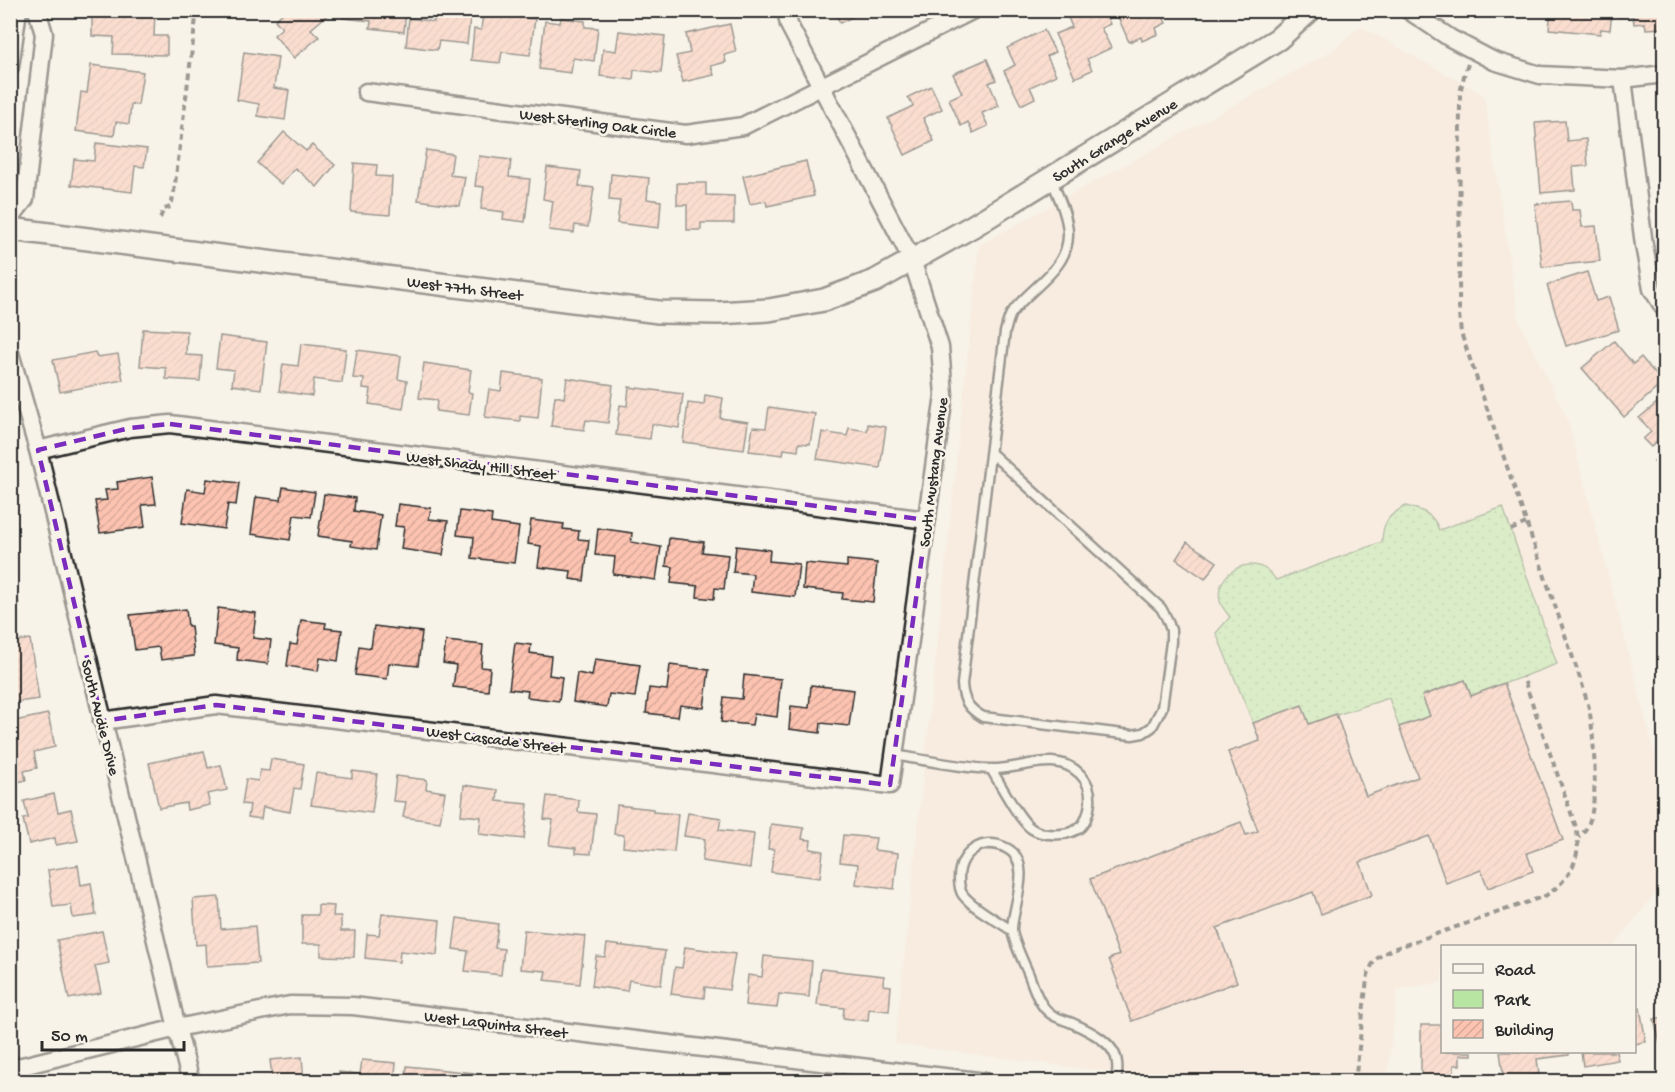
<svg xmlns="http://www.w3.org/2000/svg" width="1675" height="1092" viewBox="0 0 1675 1092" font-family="'Gochi Hand',sans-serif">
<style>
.built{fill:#f8e5d8}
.green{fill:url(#green-dots);stroke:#728866;stroke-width:1.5}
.building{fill:url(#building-hatch);stroke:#2b2b2b;stroke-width:1.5}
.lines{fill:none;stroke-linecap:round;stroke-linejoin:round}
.service-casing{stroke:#2b2b2b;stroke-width:13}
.minor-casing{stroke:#2b2b2b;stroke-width:21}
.tertiary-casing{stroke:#2b2b2b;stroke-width:26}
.path{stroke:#2b2b2b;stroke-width:4;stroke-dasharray:6 4.5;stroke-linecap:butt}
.service{stroke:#f7f3e8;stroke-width:8}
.minor{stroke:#f7f3e8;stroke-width:16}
.tertiary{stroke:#f7f3e8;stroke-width:21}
.marked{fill:none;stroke:#7b2cbf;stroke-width:4.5;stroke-dasharray:12 8;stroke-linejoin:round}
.labels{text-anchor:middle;stroke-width:5;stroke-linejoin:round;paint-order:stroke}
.street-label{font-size:16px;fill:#2b2b2b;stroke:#f7f3e8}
</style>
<defs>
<pattern id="green-dots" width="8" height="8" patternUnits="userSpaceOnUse" patternTransform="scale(1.5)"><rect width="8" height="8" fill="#b8e5a2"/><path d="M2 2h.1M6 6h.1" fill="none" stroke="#9ec58c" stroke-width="1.8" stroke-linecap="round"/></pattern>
<pattern id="building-hatch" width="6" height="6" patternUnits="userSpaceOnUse" patternTransform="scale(1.5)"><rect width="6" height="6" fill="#fcc3b1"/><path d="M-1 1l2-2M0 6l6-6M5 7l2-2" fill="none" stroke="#d8a898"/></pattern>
</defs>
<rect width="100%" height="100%" fill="#f7f3e8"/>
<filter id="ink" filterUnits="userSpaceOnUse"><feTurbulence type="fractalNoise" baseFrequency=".0167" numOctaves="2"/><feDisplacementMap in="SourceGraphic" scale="12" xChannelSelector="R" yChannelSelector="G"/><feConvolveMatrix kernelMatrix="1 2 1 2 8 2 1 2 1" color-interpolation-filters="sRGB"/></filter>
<g filter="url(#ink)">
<!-- built -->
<path class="built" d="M1360,26L1484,95L1519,321L1568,420L1664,789V883L1614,946H1442V982L1397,990L1387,1081H1178L895,1044L979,245L1330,52Z"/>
<!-- green -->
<path class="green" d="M1406,506C1422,510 1434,514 1439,530L1503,507L1557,664L1471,696L1465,680L1423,695L1430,716L1399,727L1389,698L1309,724L1253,723L1216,633L1230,617C1227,613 1221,607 1220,601C1214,576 1245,555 1267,570C1270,572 1274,577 1276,580L1382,542C1382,523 1389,514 1406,506Z"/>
<!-- building -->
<g class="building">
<path d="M92,10L155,11L154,36H167V55L113,54L114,37L92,36Z"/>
<path d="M286,10H333L311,29L319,37L294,58L274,35L282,28L275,20Z"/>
<path d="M344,10H406L404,32L370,28L371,21L343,18Z"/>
<path d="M435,10H471L467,44L439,41L437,50L406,46L409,18L434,22Z"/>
<path d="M834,10H866L840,23Z"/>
<path d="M1077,10H1104L1110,24L1101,28L1111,48L1087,59L1092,70L1075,78L1055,34L1072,27L1067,15Z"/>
<path d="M1115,10H1160L1166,23L1156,28L1158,34L1142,41L1141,37L1129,42Z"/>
<path d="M1551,10H1612L1610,30L1601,29L1600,34L1549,29Z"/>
<path d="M1619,10H1664V28L1646,29L1645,23L1634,24L1633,16L1619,17Z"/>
<path d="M483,13L535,19L530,55L502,52L500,63L471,60L474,29L481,30Z"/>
<path d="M561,18L585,21V27L598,28L594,61L573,58L571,73L539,69L545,21L560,23Z"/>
<path d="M730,24L736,52L724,55L726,62L711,66L714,75L683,82L676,56L690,53L686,34Z"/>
<path d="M1044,30L1055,52L1047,56L1056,75L1030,87L1035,98L1021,105L1004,71L1015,65L1007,48Z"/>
<path d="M619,31L665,36L661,73L634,70L633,80L600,76L603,49L616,51Z"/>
<path d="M244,52L278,57L274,88L289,90L285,120L258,116L259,104L237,100Z"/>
<path d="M987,59L996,80L989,83L999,106L982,113L988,126L973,133L968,122L961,126L949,99L962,93L953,74Z"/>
<path d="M91,65L143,72L138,105L131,104L129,124L116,122L114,136L76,131L81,92L87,93Z"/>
<path d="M931,86L942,109L923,118L934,141L905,155L888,118L913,106L908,97Z"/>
<path d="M1565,121L1567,141L1586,139L1588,166L1573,167L1575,190L1541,193L1535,123Z"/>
<path d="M284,132L306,151L312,145L335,165L317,187L295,168L281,184L257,163Z"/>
<path d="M96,143L147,149L144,167L135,166L132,192L71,185L74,159L94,161Z"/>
<path d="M426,150L453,154L450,175L465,177L460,206L418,200Z"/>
<path d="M479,156L511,160L509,177L530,179L525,222L503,219L504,212L481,209L484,187L475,186Z"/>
<path d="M806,161L814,196L767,206L766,201L750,204L743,176Z"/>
<path d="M354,163L377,165L376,176L392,177L390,215L351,212Z"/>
<path d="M547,167L581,171L579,186L594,188L588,227L575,225L574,233L549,230L553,201L543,199Z"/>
<path d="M611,174L649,178L647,199L661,201L659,228L617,223L620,201L609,200Z"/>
<path d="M677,183H706V195L734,196V223H701V230H687V205H677Z"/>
<path d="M1571,201L1572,210H1580L1582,227L1596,226L1600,261L1542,267L1535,204Z"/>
<path d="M1587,272L1596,301L1609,297L1619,330L1566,346L1547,285Z"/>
<path d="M143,329L187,331L186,355L202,356L200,381L166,379V368L140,366Z"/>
<path d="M220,336L267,342L261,389L232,385L234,370L216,368Z"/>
<path d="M1614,341L1633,364L1641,357L1663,383L1624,417L1582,368Z"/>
<path d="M301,344L346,349L342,383L314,379L312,396L279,391L283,364L298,366Z"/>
<path d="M357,350L401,356L398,379L407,381L403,409L369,404L371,389L363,388L364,379L353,378Z"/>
<path d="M95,352L97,357L118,354L123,380L60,392L53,360Z"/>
<path d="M424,363L471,370L468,392L472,393L469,415L436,411L437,400L419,398Z"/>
<path d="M503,373L542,378L538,418L520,416V421L485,417L489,389L501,391Z"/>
<path d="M567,378L613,385L608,423L586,420L584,430L551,426L555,396L564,398Z"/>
<path d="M629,387L683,394L679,428L652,424L650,439L616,435L620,405L627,406Z"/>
<path d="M705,395L723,398L720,418L748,422L744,450L683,442L688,403L704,405Z"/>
<path d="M1664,397V448L1658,441L1651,447L1643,439L1651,432L1639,418Z"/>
<path d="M769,407L815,414L810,444L799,443L798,451L784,449L783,455L749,451L753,427L766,428Z"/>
<path d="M868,424L886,427L880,468L817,459L822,432L847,436L849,428L867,431Z"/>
<path d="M1664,451V473L1654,461Z"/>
<path d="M152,477L156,504L142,505L145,527L100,533L95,501L107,500L105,490L118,489L117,482Z"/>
<path d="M207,479L239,483L236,505L228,504L224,529L182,523L187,489L205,492Z"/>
<path d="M283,487L315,492L311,517L294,515L290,540L251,534L256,497L281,500Z"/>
<path d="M324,494L355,498L354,511L381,515L376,550L351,546L352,541L318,536Z"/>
<path d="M398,504L431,508L429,519L448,521L443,555L401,549L404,527L395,526Z"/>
<path d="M460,511L492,515L491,523L519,527L514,563L472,558L474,537L457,535Z"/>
<path d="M531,520L564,524L563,529L579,531L578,539L589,540L584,581L570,579L571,571L538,567L541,546L528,544Z"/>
<path d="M598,528L632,533L631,542L661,547L656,580L613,574L615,557L595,555Z"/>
<path d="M669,538L704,542L702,552L728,555L724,589L715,588L714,599L697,597L698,586L671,583L673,567L666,566Z"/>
<path d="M1187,542L1217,562L1205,579L1176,559Z"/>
<path d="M736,546L770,550L769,561L799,564L795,597L751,592L753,574L733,572Z"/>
<path d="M847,560L877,563L873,602L842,599L843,593L803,589L805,563L847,567Z"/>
<path d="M12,572L19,605L10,607V573Z"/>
<path d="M218,608L256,613L253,638L271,640L268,664L237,660L238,648L214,645Z"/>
<path d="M186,609L188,626H191L194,656L161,660L159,647L135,650L130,615Z"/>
<path d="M301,620L326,623L325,628L342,630L338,661L320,658L318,671L287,666L290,644L297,645Z"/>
<path d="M374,626L422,632L418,666L389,663L387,679L355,675L359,646L371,648Z"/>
<path d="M30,639L39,699L10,703V642Z"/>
<path d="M446,641L483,645L481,667L490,668L488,691L453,687L456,665L443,663Z"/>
<path d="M515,643L531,645L530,653L551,656L549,675L562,677L559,701L527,697L528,691L509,689Z"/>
<path d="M595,659L640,665L635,697L609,694L607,707L573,702L577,673L592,676Z"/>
<path d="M670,665L709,670L704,708L680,705L678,717L646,713L649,688L667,690Z"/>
<path d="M744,675L781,679L777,717L754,714L752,725L721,722L724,697L742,699Z"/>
<path d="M1465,680L1471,696L1504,683L1563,840L1527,853L1533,871L1488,888L1481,870L1446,883L1429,836L1360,862L1372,895L1321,914L1313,892L1217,928L1237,982L1132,1021L1109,959L1119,955L1090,879L1241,822L1246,835L1258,831L1228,752L1260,741L1253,723L1302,705L1309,724L1336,714L1366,796L1418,777L1399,727L1430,716L1422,696Z"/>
<path d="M811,685L854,690L849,726L821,723L820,733L789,729L791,706L809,708Z"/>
<path d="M48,714L55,747L34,752L37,768L24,771L26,780L10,784V722Z"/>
<path d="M204,751L208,768L221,765L227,790L207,794L210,805L187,810L186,803L159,808L149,763Z"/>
<path d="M271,759L304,764L300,789L294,788L290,812L263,807L261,819L248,817L250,805L242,804L246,779L258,781L260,770L269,771Z"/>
<path d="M352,771L377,774L372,813L311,805L316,773L352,778Z"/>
<path d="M396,776L427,780L426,789L445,792L440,822L403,817L406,802L393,801Z"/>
<path d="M464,785L498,790L497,801L528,804L524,839L479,834L481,817L461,815Z"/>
<path d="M54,794L58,812L71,809L78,841L56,845L55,838L29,844L23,819L28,818L24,801Z"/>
<path d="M547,796L579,800L578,812L596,814L591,854L576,853V848L549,845L553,820L544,819Z"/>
<path d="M617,805L653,809V812L678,814L674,852L623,847L624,835L614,834Z"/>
<path d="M688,813L721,818L719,830L754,834L750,868L702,861L705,839L684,836Z"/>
<path d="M771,824L804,828L802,839L811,840L810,849L823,851L820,878L771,872L774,849H768Z"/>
<path d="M843,835L876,838L874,850L898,853L894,889L856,884L858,864L840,862Z"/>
<path d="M78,865L81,885L91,883L96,915L73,918L71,905L53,907L48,870Z"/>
<path d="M219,897L221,929L255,926L258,963L207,966L206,944L196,945L193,899Z"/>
<path d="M318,905L334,906L333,916H341V931H355L354,957L321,956V944H302V915H318Z"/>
<path d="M382,914L440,920L437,955L400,951L399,962L365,958L367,934L379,935Z"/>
<path d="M457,918L498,924L495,948L504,949L501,975L465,971L468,951L453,949Z"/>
<path d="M524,930L585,936L580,984L544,980L546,971L520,969Z"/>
<path d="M102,931L109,963L95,966L101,993L69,999L57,940Z"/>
<path d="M607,944L665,951L661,985L629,980L627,991L592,986L596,956L605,957Z"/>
<path d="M685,947L735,954L729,990L705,987L704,998L671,994L675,967L682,968Z"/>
<path d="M764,956L812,961L809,997L779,994L777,1008L745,1005L748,975L762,977Z"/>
<path d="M821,969L884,976L883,985L891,986L889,1011L869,1009L868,1021L843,1018L844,1008L817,1005Z"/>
<path d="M1640,1008L1646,1042L1634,1044V1009Z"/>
<path d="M1664,1017V1046L1661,1047L1654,1019Z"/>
<path d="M1421,1025H1442V1052H1472V1055H1460V1065H1454V1081H1421Z"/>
<path d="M1500,1052H1569V1055L1537,1059L1539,1074L1504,1079Z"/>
<path d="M1581,1052H1616L1618,1060L1583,1066Z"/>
<path d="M302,1057L304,1082H244V1079L272,1077L270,1060Z"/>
<path d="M362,1060L396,1063L394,1082H338L339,1072L360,1074Z"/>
<path d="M407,1066L474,1073L473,1082H405Z"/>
<path d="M515,1078L538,1082H514Z"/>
</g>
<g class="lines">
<defs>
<g id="service">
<path d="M991,453L1161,608L1167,619L1171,630V642L1162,708L1152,727L1143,733L1132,735L983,717C969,709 963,701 962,684L1005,332C1007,326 1008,319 1011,314C1029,287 1070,270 1068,232C1067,214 1058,196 1051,178"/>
<path d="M894,755C925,760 957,767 989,769C1019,771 1055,749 1080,774C1089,783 1091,792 1090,803C1089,813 1085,826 1076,830C1065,836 1043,836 1032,829C1019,821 1000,783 991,769"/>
<path d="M1011,930C997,920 974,909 963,895C960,891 959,883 959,878C959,853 983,836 1006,848C1034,861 1013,906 1012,928C1011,937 1025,965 1029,975C1034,988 1039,1006 1051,1014C1056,1018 1065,1020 1072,1023C1088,1030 1116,1043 1117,1063C1118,1069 1117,1076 1116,1082"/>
</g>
<g id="minor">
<path d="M1408,10L1450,38L1494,61L1540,75L1623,79L1664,74"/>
<path d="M10,67L18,10"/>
<path d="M1623,79L1644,245L1652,289L1664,308"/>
<path d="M366,92L686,134L743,126L973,10"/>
<path d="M10,218L25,199L44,34L37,10"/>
<path d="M10,353L38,450L177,1028L191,1082"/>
<path d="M38,450L130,428L170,424L927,520"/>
<path d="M102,721L216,705L890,785L944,395L940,347L912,260L789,25L786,10"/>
<path d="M10,1069L177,1028L290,1005L353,1006L986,1082"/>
</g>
<path id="tertiary" d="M10,229L659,312L718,313L769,310L824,300L875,281L973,226L1278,39L1310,10"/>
</defs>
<!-- service casing -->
<use href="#service" class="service-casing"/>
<!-- minor casing -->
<use href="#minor" class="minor-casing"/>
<!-- tertiary casing -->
<use href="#tertiary" class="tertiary-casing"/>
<!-- path -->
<g class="path">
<path d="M1468,64L1464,76L1460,93L1459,314L1461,333L1583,687C1585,696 1589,705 1590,714C1594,737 1600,812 1585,830C1583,833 1581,835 1578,837"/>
<path d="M160,218L164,209L171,207L174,192L197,10"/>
<path d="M1511,530L1526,523"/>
<path d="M1355,1082L1367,979C1371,962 1377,956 1393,949L1545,896C1570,880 1583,857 1576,827L1523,677"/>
</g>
<!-- service -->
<use href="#service" class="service"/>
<!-- minor -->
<use href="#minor" class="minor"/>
<!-- tertiary -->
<use href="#tertiary" class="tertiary"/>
</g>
</g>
<!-- marked area -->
<path d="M0 0H1675V1092H0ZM170,424L927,520L890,785L216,705L102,721L38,450L130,428Z" fill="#f7f3e8" fill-opacity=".55" fill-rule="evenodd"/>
<path class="marked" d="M170,424L927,520L890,785L216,705L102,721L38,450L130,428Z"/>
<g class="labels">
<!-- street labels -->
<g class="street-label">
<text transform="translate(598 122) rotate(7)" y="6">West Sterling Oak Circle</text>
<text transform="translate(1114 139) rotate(-32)" y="6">South Grange Avenue</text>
<text transform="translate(465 287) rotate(7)" y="6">West 77th Street</text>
<text transform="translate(481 464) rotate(7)" y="6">West Shady Hill Street</text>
<text transform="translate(932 472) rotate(-83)" y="6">South Mustang Avenue</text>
<text transform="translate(102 717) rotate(76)" y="6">South Audie Drive</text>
<text transform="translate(496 738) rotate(7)" y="6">West Cascade Street</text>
<text transform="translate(496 1023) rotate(7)" y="6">West LaQuinta Street</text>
</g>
</g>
<!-- margin -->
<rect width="1675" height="1092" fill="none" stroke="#f7f3e8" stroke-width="36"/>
<rect x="18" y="18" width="1639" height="1056" fill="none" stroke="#2b2b2b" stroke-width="2" filter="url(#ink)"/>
<!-- legend -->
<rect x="1441" y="945" width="195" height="108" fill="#f7f3e8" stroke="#a5a39c" stroke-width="1.5"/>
<rect x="1453" y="964" width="30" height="9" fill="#f7f3e8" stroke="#a5a39c" stroke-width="1.5"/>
<text x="1495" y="975" font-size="18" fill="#2b2b2b">Road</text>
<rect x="1453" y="990" width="30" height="18" fill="#b8e5a2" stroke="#a5a39c" stroke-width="1.5"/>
<text x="1495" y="1005" font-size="18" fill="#2b2b2b">Park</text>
<rect x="1453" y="1020" width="30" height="18" fill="url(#building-hatch)" stroke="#a5a39c" stroke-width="1.5"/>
<text x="1495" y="1035" font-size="18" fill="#2b2b2b">Building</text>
<!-- scale -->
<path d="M42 1041v9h142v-9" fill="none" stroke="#2b2b2b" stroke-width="3"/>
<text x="51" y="1041" font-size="18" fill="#2b2b2b" stroke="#f7f3e8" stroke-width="4.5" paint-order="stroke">50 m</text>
</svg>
